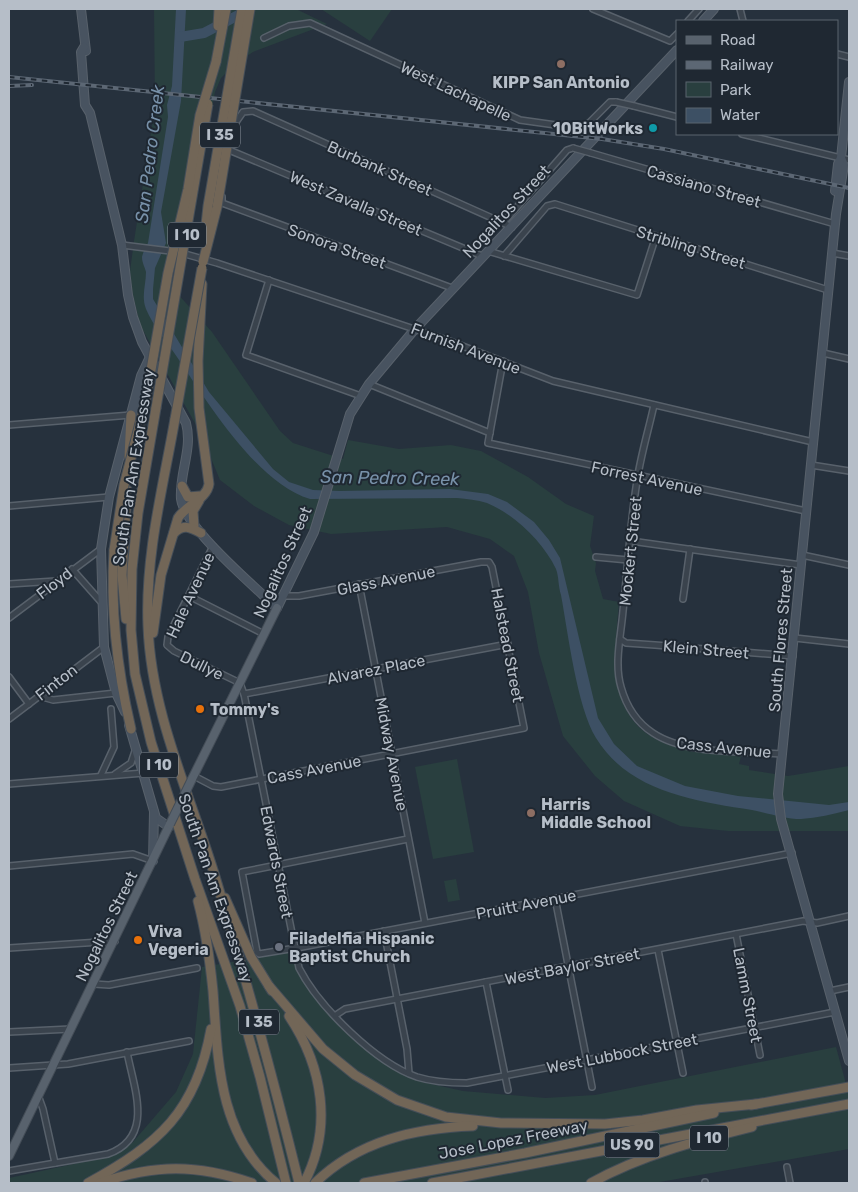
<svg xmlns="http://www.w3.org/2000/svg" width="858" height="1192" viewBox="0 0 858 1192" font-family="Rubik,sans-serif">
<style>
.green{fill:#293f3f}
.water{fill:#3d5064}
.lines{fill:none;stroke-linecap:round;stroke-linejoin:round}
.river{stroke:#3d5064;stroke-width:10}
.street-casing{stroke:#58616b;stroke-width:8}
.secondary-casing{stroke:#58616b;stroke-width:10}
.primary-casing{stroke:#434c56;stroke-width:10}
.highway-casing{stroke:#454e58;stroke-width:11}
.street{stroke:#3a434d;stroke-width:5}
.secondary{stroke:#485360;stroke-width:8}
.primary{stroke:#58626d;stroke-width:8}
.highway{stroke:#726657;stroke-width:9}
.rail-casing{stroke:#5c6774;stroke-width:4}
.rail{stroke:#1f2832;stroke-width:2;stroke-dasharray:5.5;stroke-linecap:butt}
.street-bridge-casing{stroke:#58616b;stroke-width:8;stroke-linecap:butt}
.primary-bridge-casing{stroke:#434c56;stroke-width:10;stroke-linecap:butt}
.highway-bridge-casing{stroke:#454e58;stroke-width:11;stroke-linecap:butt}
.street-bridge{stroke:#3a434d;stroke-width:5}
.primary-bridge{stroke:#58626d;stroke-width:8}
.highway-bridge{stroke:#726657;stroke-width:9}
.education-dot{fill:#8d6e63;stroke:#1f2832;stroke-width:2}
.culture-dot{fill:#0f9aa8;stroke:#1f2832;stroke-width:2}
.food-dot{fill:#e8710a;stroke:#1f2832;stroke-width:2}
.worship-dot{fill:#6b7280;stroke:#1f2832;stroke-width:2}
.labels{text-anchor:middle;stroke-width:4;stroke-linejoin:round;paint-order:stroke}
.shield{fill:#1f2832;stroke:#89919b;stroke-width:1}
.shield-label{font-size:15px;font-weight:bold;fill:#b6bec8}
.poi-label{font-size:16px;font-weight:bold;fill:#b6bec8;stroke:#1f2832;text-anchor:start}
.street-label{font-size:16px;fill:#b6bec8;stroke:#1f2832}
.water-label{font-size:18px;font-style:italic;fill:#7891a9;stroke:#1f2832}
</style>
<rect width="100%" height="100%" fill="#26313d"/>
<!-- green -->
<g class="green">
<path d="M154,9H296L327,24L253,52L235,64L221,78L215,92L198,183L180,236L172,277L176,292L212,332L280,431L293,443L343,459L348,440L399,449L451,445L481,451L528,477L566,504L594,516L590,546L596,563L595,571L603,599L619,602C614,662 604,729 680,748C699,753 720,754 741,756L739,764L749,766V770L788,776L849,766V831H728L680,826L624,801L595,776L563,736L539,653L528,592L514,556L490,539L447,527L331,534L289,525L254,506L220,480L201,434L140,325L132,291L130,271L134,241L155,107Z"/>
<path d="M321,9H392L370,41Z"/>
<path d="M457,759L474,852L433,859L415,767Z"/>
<path d="M456,879L460,900L448,902L444,881Z"/>
<path d="M292,952L296,970L320,1004L354,1039L393,1069L405,1075L422,1082L463,1091L545,1098L595,1095L836,1047L849,1095V1149L654,1183H9V1178L115,1155L133,1142L176,1092L193,1054L202,967Z"/>
</g>
<!-- water -->
<path class="water" d="M176,9H186L181,101L161,212L166,243L155,268L153,289V299L209,392L273,469L289,482L313,490L340,491L450,489L488,494L507,502L534,522L549,540L560,558L598,718L614,744L637,766L685,786L738,796L829,805L849,802V810C833,814 817,818 801,819C785,819 768,813 752,810C695,801 629,792 596,738C577,707 568,633 561,595C558,586 559,577 556,569C543,542 514,514 487,503C477,500 467,499 457,498L310,499C256,482 208,403 177,357C167,342 153,326 146,309C141,296 146,285 146,272C145,267 142,263 142,257C143,252 146,247 148,243L168,117L167,105L172,86Z"/>
<g class="lines">
<!-- river -->
<path class="river" d="M180,37L204,33L248,10"/>
<defs>
<g id="street">
<path d="M593,9L670,41L677,34"/>
<path d="M740,9L743,21"/>
<path d="M688,21L699,9"/>
<path d="M264,38L289,26L310,23L520,120L577,128L589,123L610,102H616"/>
<path d="M837,54L849,57"/>
<path d="M634,106L677,117"/>
<path d="M234,125L243,112L253,111L512,227"/>
<path d="M742,134L849,160"/>
<path d="M229,150L482,256"/>
<path d="M591,153L835,224"/>
<path d="M222,197V203L452,288"/>
<path d="M503,223L567,150L573,148"/>
<path d="M122,245L178,252L217,263L447,340L553,381L813,442"/>
<path d="M488,251L637,295L656,236"/>
<path d="M832,253L849,256"/>
<path d="M504,256L547,206L555,204L828,290"/>
<path d="M269,280L246,355L361,396"/>
<path d="M823,353L849,359"/>
<path d="M503,361L488,443L806,511"/>
<path d="M369,384L490,433"/>
<path d="M654,405C649,428 642,451 638,475C630,520 628,566 623,611C621,635 614,664 621,687C626,705 636,722 653,733C686,755 743,751 782,754"/>
<path d="M9,425L131,415"/>
<path d="M811,465L849,471"/>
<path d="M9,506L109,497"/>
<path d="M631,541L801,565"/>
<path d="M213,546L168,637L167,645L174,651L240,683L244,694L299,968C319,1007 376,1063 417,1077C433,1082 451,1083 467,1083L835,1012"/>
<path d="M802,555L849,565"/>
<path d="M596,557L628,560"/>
<path d="M72,569L102,603"/>
<path d="M9,584L56,581"/>
<path d="M359,584L425,923"/>
<path d="M189,596L264,634"/>
<path d="M683,599L690,549"/>
<path d="M9,618L101,549"/>
<path d="M795,638L849,644"/>
<path d="M620,639L626,643L655,645L793,656"/>
<path d="M9,677L29,704"/>
<path d="M244,694L508,644"/>
<path d="M39,696L53,700L116,693"/>
<path d="M9,719L104,647"/>
<path d="M115,774L131,763L135,751"/>
<path d="M101,775L114,747L111,709"/>
<path d="M194,776L213,786L221,787L524,728L492,567L489,562H481L299,596H282"/>
<path d="M9,784L144,773"/>
<path d="M408,839L242,872L257,952L259,954L302,947L792,853"/>
<path d="M9,866L133,854L153,861"/>
<path d="M555,898L592,1087"/>
<path d="M384,931L407,1049L409,1073"/>
<path d="M736,934L760,1055"/>
<path d="M9,948L115,941"/>
<path d="M658,950L683,1073"/>
<path d="M486,982L508,1090"/>
<path d="M94,984L109,985L197,968"/>
<path d="M830,991L849,987"/>
<path d="M336,1015L345,1009L803,921L817,923L849,916"/>
<path d="M9,1032L71,1029"/>
<path d="M9,1068L68,1064L189,1041"/>
<path d="M38,1095L43,1109L55,1163"/>
<path d="M787,1167L790,1183"/>
<path d="M9,1171L108,1154C155,1137 134,1089 127,1052"/>
<path d="M705,1182V1183"/>
</g>
<g id="secondary">
<path d="M81,9L86,51"/>
<path d="M703,21L714,9"/>
<path d="M84,47L81,52L85,105L90,113L122,245L128,295L133,317L142,342L186,423C193,449 179,473 181,499C184,527 255,587 277,608L314,532L350,414L369,384L415,329L677,50"/>
<path d="M841,158L844,165L836,214L778,794L781,819L849,1061"/>
<path d="M835,191L838,164L841,158L849,82"/>
<path d="M132,414L140,405L144,388"/>
<path d="M125,712L116,693L104,647L101,549L109,497L141,376L150,357"/>
<path d="M129,725L156,818L169,827"/>
<path d="M153,861L154,812"/>
</g>
<g id="primary">
<path d="M192,779L277,608"/>
<path d="M9,1156L170,824"/>
</g>
<g id="highway">
<path d="M218,26L219,9"/>
<path d="M216,62L226,9"/>
<path d="M156,408L138,513L132,569L131,630L135,674L151,742L195,879L240,1006L260,1077L286,1183"/>
<path d="M175,419C163,487 145,556 148,626C151,711 188,790 213,870C245,974 273,1078 299,1183"/>
<path d="M129,457L131,415"/>
<path d="M182,486L188,497L200,496"/>
<path d="M194,526L193,511L199,501"/>
<path d="M174,533C183,524 190,527 201,533"/>
<path d="M114,550C110,612 117,669 131,729"/>
<path d="M126,619L122,575L127,490"/>
<path d="M153,633L161,575L178,518C186,505 207,499 209,484L199,408L198,361L202,284"/>
<path d="M225,898L251,957L272,991"/>
<path d="M198,901C206,931 210,961 213,991C218,1060 218,1135 276,1183"/>
<path d="M269,986L323,1049L355,1075L397,1100L446,1117L501,1123L605,1124L643,1120L697,1110L756,1104"/>
<path d="M289,1016C323,1067 333,1128 304,1183"/>
<path d="M751,1105L849,1087"/>
<path d="M88,1183C159,1144 196,1112 211,1029"/>
<path d="M100,1183C155,1164 197,1164 252,1183"/>
<path d="M315,1183C358,1141 415,1128 473,1126"/>
<path d="M364,1183L525,1153L714,1113"/>
<path d="M432,1183L849,1104"/>
<path d="M591,1183C641,1155 696,1141 752,1127"/>
</g>
</defs>
<!-- street casing -->
<use href="#street" class="street-casing"/>
<!-- secondary casing -->
<use href="#secondary" class="secondary-casing"/>
<!-- primary casing -->
<use href="#primary" class="primary-casing"/>
<!-- highway casing -->
<use href="#highway" class="highway-casing"/>
<!-- street -->
<use href="#street" class="street"/>
<!-- secondary -->
<use href="#secondary" class="secondary"/>
<!-- primary -->
<use href="#primary" class="primary"/>
<!-- highway -->
<use href="#highway" class="highway"/>
<defs>
<g id="rail">
<path d="M9,77L602,139L664,149L849,188"/>
<path d="M9,86L32,85"/>
</g>
</defs>
<!-- rail casing -->
<use href="#rail" class="rail-casing"/>
<!-- rail -->
<use href="#rail" class="rail"/>
<defs>
<g id="street-bridge">
<path d="M616,102L634,106"/>
<path d="M573,148L591,153"/>
</g>
<path id="primary-bridge" d="M170,824L192,779"/>
<g id="highway-bridge">
<path d="M205,234L208,206L242,9"/>
<path d="M203,262L217,207L250,9"/>
<path d="M156,408L208,104"/>
<path d="M175,419L202,268"/>
<path d="M114,550L124,485L145,404L168,273L188,189L200,115L216,62"/>
</g>
</defs>
<!-- street-bridge casing -->
<use href="#street-bridge" class="street-bridge-casing"/>
<!-- primary-bridge casing -->
<use href="#primary-bridge" class="primary-bridge-casing"/>
<!-- highway-bridge casing -->
<use href="#highway-bridge" class="highway-bridge-casing"/>
<!-- street-bridge -->
<use href="#street-bridge" class="street-bridge"/>
<!-- primary-bridge -->
<use href="#primary-bridge" class="primary-bridge"/>
<!-- highway-bridge -->
<use href="#highway-bridge" class="highway-bridge"/>
</g>
<!-- markers -->
<g class="education-dot">
<circle cx="561" cy="64" r="5"/>
<circle cx="531" cy="813" r="5"/>
</g>
<circle class="culture-dot" cx="653" cy="128" r="5"/>
<g class="food-dot">
<circle cx="200" cy="709" r="5"/>
<circle cx="138" cy="940" r="5"/>
</g>
<circle class="worship-dot" cx="279" cy="947" r="5"/>
<g class="labels">
<!-- shield labels -->
<g class="shield">
<rect x="200" y="122.5" width="40" height="25" rx="4"/>
<rect x="168" y="222.5" width="38" height="25" rx="4"/>
<rect x="140" y="752.5" width="38" height="25" rx="4"/>
<rect x="239" y="1009.5" width="40" height="25" rx="4"/>
<rect x="690" y="1125.5" width="38" height="25" rx="4"/>
<rect x="604.5" y="1132.5" width="55" height="25" rx="4"/>
</g>
<g class="shield-label">
<text x="220" y="140">I 35</text>
<text x="187" y="240">I 10</text>
<text x="159" y="770">I 10</text>
<text x="259" y="1027">I 35</text>
<text x="709" y="1143">I 10</text>
<text x="632" y="1150">US 90</text>
</g>
<!-- poi labels -->
<g class="poi-label">
<text x="561" y="88" text-anchor="middle">KIPP San Antonio</text>
<text x="643" y="134" text-anchor="end">10BitWorks</text>
<text x="210" y="715">Tommy's</text>
<text x="541" y="810">Harris<tspan x="541" dy="18">Middle School</tspan></text>
<text x="148" y="937">Viva<tspan x="148" dy="18">Vegeria</tspan></text>
<text x="289" y="944">Filadelfia Hispanic<tspan x="289" dy="18">Baptist Church</tspan></text>
</g>
<!-- street labels -->
<g class="street-label">
<text transform="translate(456 91) rotate(25)" y="6">West Lachapelle</text>
<text transform="translate(380 168) rotate(24)" y="6">Burbank Street</text>
<text transform="translate(704 186) rotate(16)" y="6">Cassiano Street</text>
<text transform="translate(356 203) rotate(23)" y="6">West Zavalla Street</text>
<text transform="translate(506 211) rotate(-47)" y="6">Nogalitos Street</text>
<text transform="translate(337 246) rotate(20)" y="6">Sonora Street</text>
<text transform="translate(691 247) rotate(17)" y="6">Stribling Street</text>
<text transform="translate(466 348) rotate(21)" y="6">Furnish Avenue</text>
<text transform="translate(133 467) rotate(-81)" y="6">South Pan Am Expressway</text>
<text transform="translate(647 478) rotate(12)" y="6">Forrest Avenue</text>
<text transform="translate(630 551) rotate(-84)" y="6">Mockert Street</text>
<text transform="translate(282 562) rotate(-66)" y="6">Nogalitos Street</text>
<text transform="translate(386 580) rotate(-11)" y="6">Glass Avenue</text>
<text transform="translate(54 583) rotate(-38)" y="6">Floyd</text>
<text transform="translate(190 595) rotate(-65)" y="6">Hale Avenue</text>
<text transform="translate(780 640) rotate(-85)" y="6">South Flores Street</text>
<text transform="translate(508 645) rotate(79)" y="6">Halstead Street</text>
<text transform="translate(706 649) rotate(5)" y="6">Klein Street</text>
<text transform="translate(202 665) rotate(26)" y="6">Dullye</text>
<text transform="translate(376 669) rotate(-11)" y="6">Alvarez Place</text>
<text transform="translate(56 682) rotate(-38)" y="6">Finton</text>
<text transform="translate(724 747) rotate(6)" y="6">Cass Avenue</text>
<text transform="translate(392 754) rotate(79)" y="6">Midway Avenue</text>
<text transform="translate(314 769) rotate(-11)" y="6">Cass Avenue</text>
<text transform="translate(277 862) rotate(79)" y="6">Edwards Street</text>
<text transform="translate(216 888) rotate(71)" y="6">South Pan Am Expressway</text>
<text transform="translate(526 904) rotate(-11)" y="6">Pruitt Avenue</text>
<text transform="translate(106 926) rotate(-64)" y="6">Nogalitos Street</text>
<text transform="translate(572 966) rotate(-11)" y="6">West Baylor Street</text>
<text transform="translate(748 995) rotate(79)" y="6">Lamm Street</text>
<text transform="translate(622 1053) rotate(-11)" y="6">West Lubbock Street</text>
<text transform="translate(513 1139) rotate(-11)" y="6">Jose Lopez Freeway</text>
</g>
<!-- water labels -->
<g class="water-label">
<text transform="translate(150 154) rotate(-83)" y="6">San Pedro Creek</text>
<text transform="translate(390 478) rotate(1)" y="6">San Pedro Creek</text>
</g>
</g>
<!-- border -->
<rect width="858" height="1192" fill="none" stroke="#b6bec8" stroke-width="20"/>
<!-- legend -->
<rect x="676" y="20" width="162" height="115" fill="#1f2832" stroke="#5b646e"/>
<rect x="686" y="36" width="25" height="8" fill="#58626d" stroke="#5b646e"/>
<text x="720" y="45" font-size="15" fill="#b6bec8">Road</text>
<rect x="686" y="61" width="25" height="8" fill="#5c6774" stroke="#5b646e"/>
<text x="720" y="70" font-size="15" fill="#b6bec8">Railway</text>
<rect x="686" y="82" width="25" height="15" fill="#293f3f" stroke="#5b646e"/>
<text x="720" y="95" font-size="15" fill="#b6bec8">Park</text>
<rect x="686" y="108" width="25" height="15" fill="#3d5064" stroke="#5b646e"/>
<text x="720" y="120" font-size="15" fill="#b6bec8">Water</text>
</svg>
